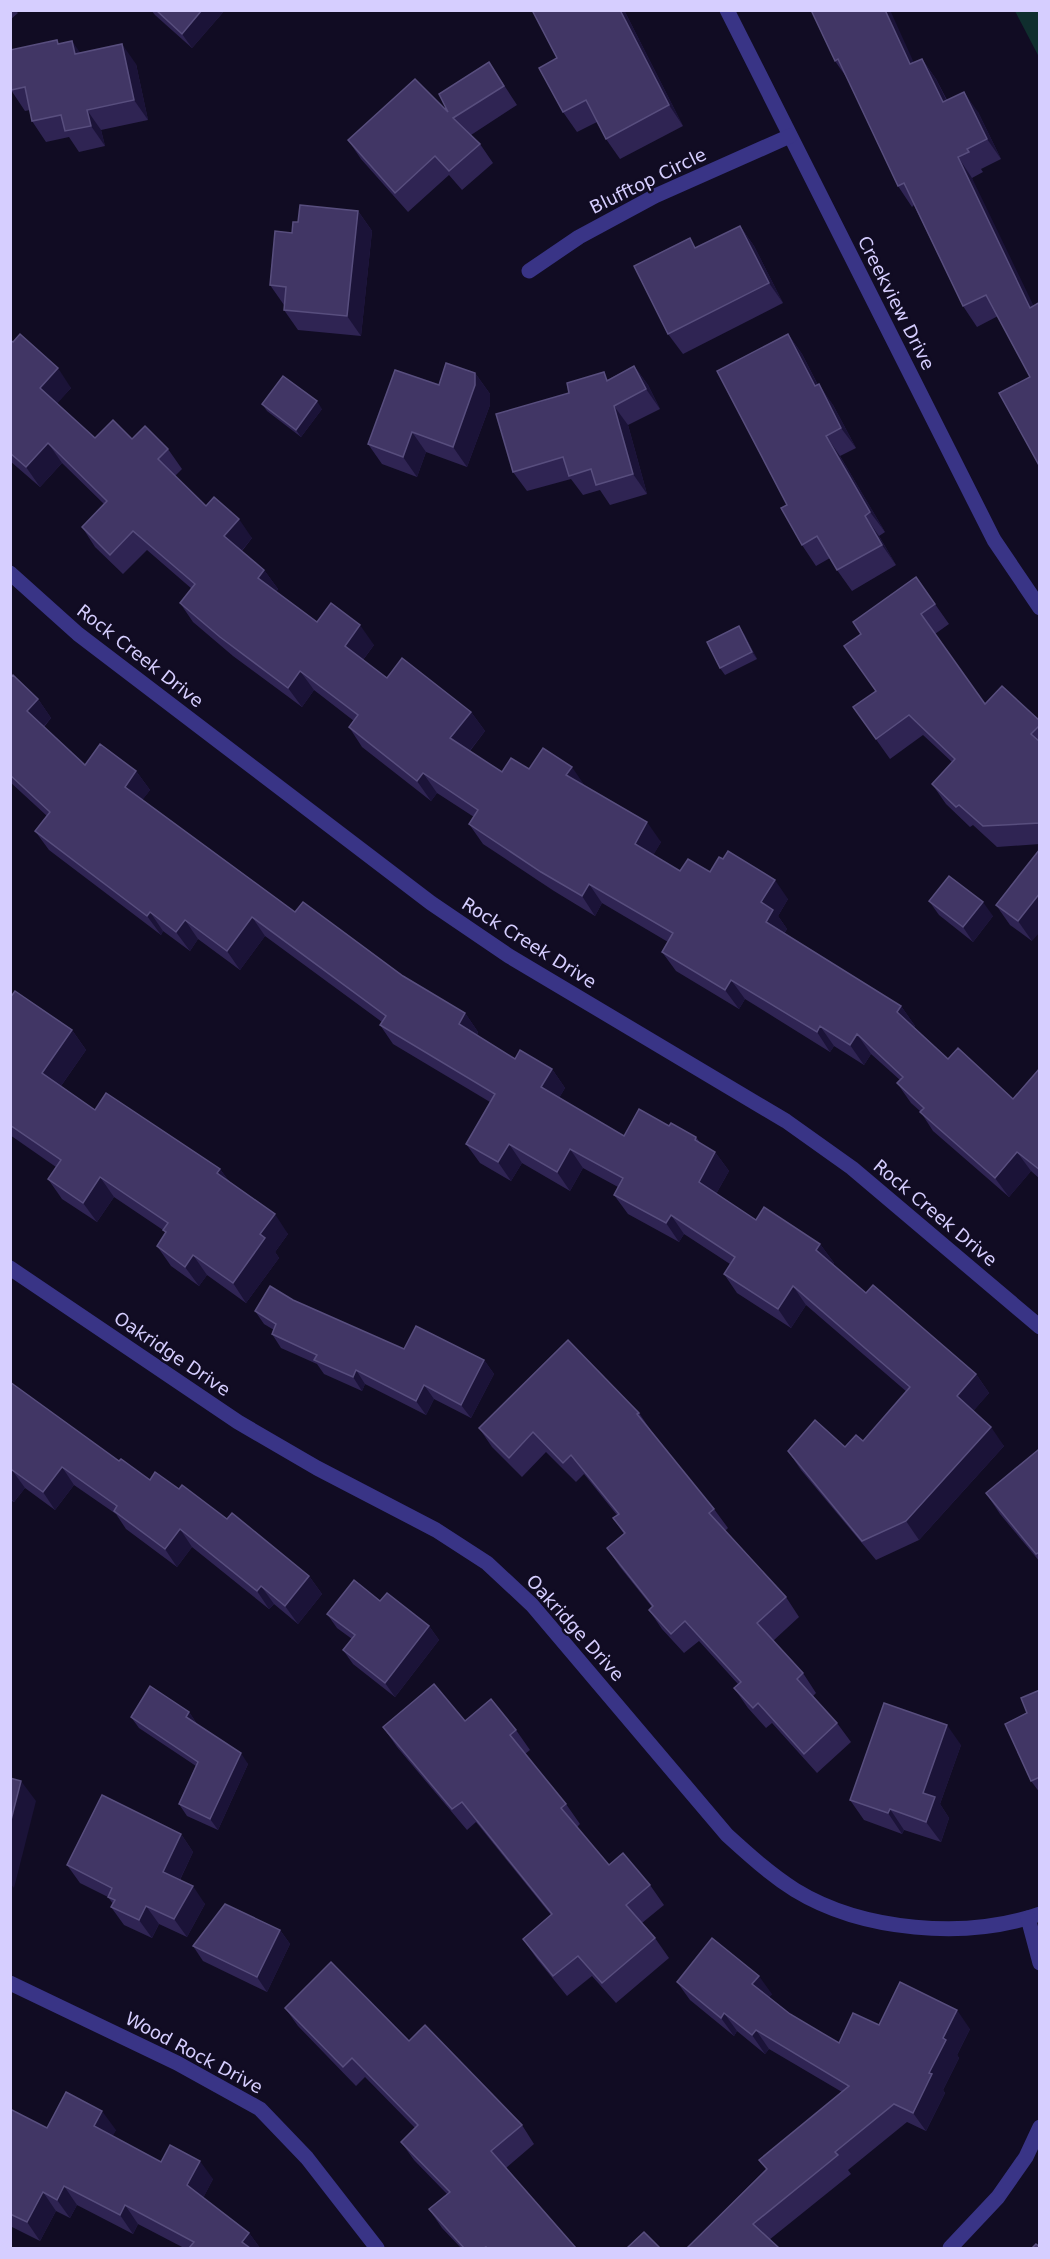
<svg xmlns="http://www.w3.org/2000/svg" width="1050" height="2259" viewBox="0 0 1050 2259" font-family="'DejaVu Sans',sans-serif">
<style>
.green{fill:#0f2e2e}
.lines{fill:none;stroke-linecap:round;stroke-linejoin:round}
.minor{stroke:#393486;stroke-width:15}
.wall{fill:#2f2453}
.shaded-wall{fill:#1b1338}
.building{fill:#413665;stroke:#584e7e;stroke-width:1.5}
.labels{text-anchor:middle;stroke-width:5;stroke-linejoin:round;paint-order:stroke}
.street-label{font-size:18px;fill:#d6ceff;stroke:#110c23}
</style>
<rect width="100%" height="100%" fill="#110c23"/>
<!-- green -->
<path class="green" d="M1015,11H1039V57Z"/>
<g class="lines">
<!-- minor -->
<g class="minor">
<path d="M727,10L994,540L1040,608"/>
<path d="M529,271L579,237L655,196L790,136"/>
<path d="M10,573L78,634L431,903L509,956L786,1121L852,1168L1040,1327"/>
<path d="M10,1268L238,1422L317,1468L436,1530L487,1563L532,1605L727,1835C749,1855 770,1874 795,1890C862,1931 966,1940 1040,1914"/>
<path d="M1028,1918L1040,1963"/>
<path d="M10,1983L177,2063L260,2109L307,2158L377,2248"/>
<path d="M950,2248L998,2197L1026,2157L1040,2127"/>
</g>
</g>
<!-- wall -->
<g class="wall">
<path d="M10,10H15L18,13L10,20Z"/>
<path d="M151,10H225L192,48L155,15Z"/>
<path d="M624,10L683,126L620,159L606,139L597,122L577,132L563,112L557,58Z"/>
<path d="M811,10L914,63L922,59L936,79L947,100L978,112L1001,159L981,169L983,172L972,178L1030,377L998,316L977,327L963,306L914,205L912,207L898,186L847,78L835,61Z"/>
<path d="M59,44L80,53L136,64L148,120L101,130L105,146L79,152L69,137L46,142L32,121L30,110L25,111L11,90Z"/>
<path d="M489,62L517,105L471,135L480,144L493,163L462,190L449,175L408,212L361,159L348,140L448,112Z"/>
<path d="M358,211L372,231L361,336L298,330L284,310V305L270,285L292,233L298,222Z"/>
<path d="M740,226L754,246L783,303L683,354L668,334L697,248Z"/>
<path d="M788,334L802,354L818,385L833,405L856,448L840,456L885,532L879,536L896,565L852,591L837,570L830,558L816,566L802,545L787,505Z"/>
<path d="M10,340L71,388L57,403L95,438L132,439L168,449L182,469L175,476L206,506L252,538L242,551L264,570L278,589L276,592L317,622L374,645L363,660L387,678L471,712L485,731L470,751L502,772L529,769L585,786L661,842L653,855L680,871L710,872L788,899L778,916L787,929L784,934L901,1006L915,1026L914,1027L948,1059L1013,1099L1040,1068V1179L1031,1171L1009,1197L933,1131L920,1111L911,1103L897,1083L900,1080L871,1054L864,1065L834,1046L830,1052L745,999L739,1009L676,971L662,952L668,942L602,903L595,916L554,891L483,844L469,824L474,817L437,793L431,801L362,747L349,727L354,721L314,690L302,707L233,656L193,622L180,603L192,589L147,550L123,574L95,547L82,527L104,504L62,463L40,487L10,461Z"/>
<path d="M634,366L648,385L660,409L628,425L647,494L610,505L600,490L583,495L571,479L527,491L513,472L569,393L609,379Z"/>
<path d="M475,373L490,394V405L467,467L426,452L417,477L382,464L368,444L439,385Z"/>
<path d="M262,404L322,409L301,437L267,411Z"/>
<path d="M916,577L949,624L935,634L985,704L1040,721V844L997,847L973,825L970,827L946,804L932,784L952,762L923,735L890,759L853,707L876,691L861,634Z"/>
<path d="M744,634L757,659L725,675L720,668Z"/>
<path d="M10,678L38,699L51,718L44,727L85,765L136,771L150,790L142,800L295,912L465,1013L478,1032L477,1035L515,1059L552,1069L565,1088L559,1098L624,1136L669,1126L696,1137L701,1144L715,1152L729,1171L716,1194L756,1220L820,1244L834,1263L833,1264L866,1293L976,1374L989,1393L973,1411L1004,1446L919,1540L876,1560L801,1470L788,1451L845,1447L863,1441L907,1392L806,1305L791,1328L737,1293L724,1274L730,1264L684,1234L679,1242L628,1214L614,1195L618,1187L583,1168L570,1191L522,1163L511,1181L480,1163L466,1144L490,1102L393,1044L380,1025L382,1022L265,936L240,970L198,939L190,951L163,931L161,935L49,850L35,831L47,816L10,782Z"/>
<path d="M1040,849L1032,941L1010,925L996,905Z"/>
<path d="M929,901L993,916L973,942L939,915Z"/>
<path d="M10,998L72,1030L86,1050L61,1086L95,1110L220,1169L228,1180L288,1234L275,1252L279,1258L246,1303L207,1275L199,1286L171,1266L157,1246L166,1233L163,1230L114,1197L97,1222L62,1199L48,1179L56,1167L10,1135Z"/>
<path d="M293,1300L404,1349L484,1360L494,1374L471,1418L434,1399L426,1415L365,1384L362,1391L324,1374L317,1364L281,1348L272,1334L274,1330L264,1324L255,1311Z"/>
<path d="M10,1382L119,1461L150,1480L179,1489L227,1519L309,1576L322,1594L298,1624L274,1604L269,1609L192,1547L177,1567L126,1529L116,1514L74,1485L55,1510L25,1488L14,1502L10,1500Z"/>
<path d="M639,1413L652,1432L714,1509L728,1528L725,1531L786,1597L799,1617L773,1641L803,1673L816,1693L813,1696L837,1723L851,1742L817,1773L772,1723L766,1728L748,1708L734,1688L738,1684L699,1641L684,1653L662,1629L649,1610L652,1607L620,1567L607,1548L624,1534L613,1518L617,1515L584,1474L576,1482L546,1452L522,1477L492,1447L479,1428Z"/>
<path d="M1040,1453V1562L1000,1514L986,1493Z"/>
<path d="M380,1601L429,1626L439,1640L395,1697L353,1664L343,1650L352,1639L337,1628L327,1614Z"/>
<path d="M1040,1690V1793L1031,1781L1027,1713Z"/>
<path d="M189,1712L197,1724L248,1764L218,1830L187,1816L179,1804L196,1766L139,1728L131,1717Z"/>
<path d="M465,1721L516,1730L530,1750L525,1754L566,1804L580,1824L577,1827L609,1865L650,1885L664,1905L642,1923L655,1938L669,1958L616,2003L592,1976L567,1996L537,1959L523,1939L551,1915L476,1822L467,1830L397,1747L383,1727Z"/>
<path d="M961,1745L940,1804L949,1818L941,1842L904,1830L902,1834L864,1820L850,1800Z"/>
<path d="M181,1834L193,1852L180,1880L205,1904L187,1937L159,1924L152,1938L124,1925L111,1907L113,1904L108,1897L80,1883L67,1865Z"/>
<path d="M280,1930L290,1944L267,1992L203,1961L193,1946Z"/>
<path d="M677,1982L772,1994L769,1997L790,2014L839,2043L879,2025L970,2029L957,2055L959,2058L943,2090L945,2093L926,2131L907,2122L848,2170L851,2174L769,2240L687,2248L766,2169L759,2160L842,2092L769,2049L765,2054L737,2031L734,2036L690,2000Z"/>
<path d="M285,2008L409,2041L522,2125L534,2144L506,2168L576,2248H461L442,2228L429,2209L447,2194L414,2160L401,2142L415,2128L365,2077L356,2086L298,2026Z"/>
<path d="M10,2109L47,2128L116,2130L112,2136L161,2162L213,2179L203,2198L249,2233L260,2248H184L138,2224L133,2234L77,2205L70,2218L56,2211L40,2241L10,2226Z"/>
</g>
<!-- shaded-wall -->
<g class="shaded-wall">
<path d="M202,10H225L192,48L182,34Z"/>
<path d="M620,10H624L683,126L669,105Z"/>
<path d="M885,10H890L924,85L910,64Z"/>
<path d="M72,41L86,61L75,54Z"/>
<path d="M122,44L136,64L148,120L134,100Z"/>
<path d="M922,59L936,79L957,122L943,102Z"/>
<path d="M964,92L978,112L1001,159L987,139Z"/>
<path d="M87,110L101,130L105,146L91,126Z"/>
<path d="M958,157L972,178L1040,319L1030,308Z"/>
<path d="M358,211L372,231L361,336L347,316Z"/>
<path d="M740,226L754,246L783,303L769,283Z"/>
<path d="M788,334L802,354L829,407L815,386Z"/>
<path d="M634,366L648,385L660,409L646,389Z"/>
<path d="M58,368L71,388L54,407L40,388Z"/>
<path d="M475,373L490,394V405L467,467L453,447Z"/>
<path d="M819,384L833,405L856,448L841,428Z"/>
<path d="M317,401L322,409L301,437L296,430Z"/>
<path d="M614,406L628,425L647,494L633,474Z"/>
<path d="M412,432L426,452L417,477L403,457Z"/>
<path d="M826,436L840,456L885,532L870,512Z"/>
<path d="M48,443L62,463L40,487L26,467Z"/>
<path d="M865,516L879,536L896,565L882,545Z"/>
<path d="M239,519L252,538L238,555L224,536Z"/>
<path d="M264,570L278,589L272,597L258,578Z"/>
<path d="M360,625L374,645L359,665L345,646Z"/>
<path d="M739,626L744,634L757,659L752,652Z"/>
<path d="M300,671L314,690L302,707L288,688Z"/>
<path d="M38,699L51,718L40,730L27,711Z"/>
<path d="M471,712L485,731L464,758L450,738Z"/>
<path d="M572,767L585,786L566,775Z"/>
<path d="M136,771L150,790L138,806L125,787Z"/>
<path d="M423,773L437,793L431,801L417,781Z"/>
<path d="M647,822L661,842L648,864L635,844Z"/>
<path d="M775,880L788,899L778,916L787,929L779,942L766,922L761,902Z"/>
<path d="M589,884L602,903L595,916L582,896Z"/>
<path d="M1040,893V932L1032,941L1018,921Z"/>
<path d="M983,902L993,916L973,942L963,927Z"/>
<path d="M150,912L163,931L161,935L147,916Z"/>
<path d="M252,917L265,936L240,970L227,951Z"/>
<path d="M185,920L198,939L190,951L176,932Z"/>
<path d="M731,980L745,999L739,1009L725,990Z"/>
<path d="M901,1006L915,1026L910,1031L897,1012Z"/>
<path d="M465,1013L478,1032L472,1043L459,1024Z"/>
<path d="M820,1026L834,1046L830,1052L817,1032Z"/>
<path d="M72,1030L86,1050L56,1093L42,1073Z"/>
<path d="M857,1034L871,1054L864,1065L850,1045Z"/>
<path d="M552,1069L565,1088L554,1106L541,1087Z"/>
<path d="M509,1144L522,1163L511,1181L498,1162Z"/>
<path d="M570,1149L583,1168L570,1191L557,1172Z"/>
<path d="M715,1152L729,1171L712,1201L699,1182Z"/>
<path d="M1017,1152L1031,1171L1009,1197L995,1178Z"/>
<path d="M220,1169L234,1189L217,1173Z"/>
<path d="M100,1177L114,1197L97,1222L83,1203Z"/>
<path d="M275,1214L288,1234L275,1252L279,1258L246,1303L233,1283L260,1234Z"/>
<path d="M671,1215L684,1234L679,1242L666,1223Z"/>
<path d="M820,1244L834,1263L830,1269L816,1250Z"/>
<path d="M193,1255L207,1275L199,1286L185,1267Z"/>
<path d="M793,1286L806,1305L791,1328L778,1309Z"/>
<path d="M484,1360L494,1374L471,1418L461,1405Z"/>
<path d="M356,1370L365,1384L362,1391L353,1377Z"/>
<path d="M976,1374L989,1393L970,1415L957,1396Z"/>
<path d="M424,1385L434,1399L426,1415L416,1401Z"/>
<path d="M991,1427L1004,1446L919,1540L906,1521Z"/>
<path d="M62,1467L74,1485L55,1510L43,1492Z"/>
<path d="M12,1470L25,1488L14,1502L10,1497V1472Z"/>
<path d="M180,1529L192,1547L177,1567L165,1549Z"/>
<path d="M309,1576L322,1594L298,1624L285,1606Z"/>
<path d="M261,1586L274,1604L269,1609L257,1591Z"/>
<path d="M429,1626L439,1640L395,1697L385,1683Z"/>
<path d="M189,1712L197,1724L194,1728L186,1717Z"/>
<path d="M947,1725L961,1745L940,1804L949,1818L941,1842L926,1822L923,1793Z"/>
<path d="M241,1753L248,1764L218,1830L210,1819Z"/>
<path d="M21,1781L36,1801L14,1888L10,1883V1824Z"/>
<path d="M890,1809L904,1830L902,1834L888,1813Z"/>
<path d="M181,1834L193,1852L175,1890L163,1872Z"/>
<path d="M193,1886L205,1904L187,1937L174,1919Z"/>
<path d="M146,1906L159,1924L152,1938L139,1920Z"/>
<path d="M280,1930L290,1944L267,1992L257,1977Z"/>
<path d="M759,1976L772,1994L765,2002L752,1984Z"/>
<path d="M957,2010L970,2029L957,2055L959,2058L943,2090L945,2093L926,2131L913,2113L943,2038Z"/>
<path d="M724,2013L737,2031L734,2036L721,2018Z"/>
<path d="M756,2030L769,2049L765,2054L752,2035Z"/>
<path d="M102,2111L116,2130L108,2145L94,2126Z"/>
<path d="M200,2161L213,2179L200,2204L187,2185Z"/>
<path d="M64,2186L77,2205L70,2218L57,2200Z"/>
<path d="M43,2192L56,2211L40,2241L27,2222Z"/>
<path d="M125,2205L138,2224L133,2234L120,2215Z"/>
<path d="M249,2233L260,2248H246L242,2242Z"/>
</g>
<!-- building -->
<g class="building">
<path d="M156,10H202L182,34Z"/>
<path d="M532,10H620L669,105L606,139L586,100L563,112L539,68L557,58Z"/>
<path d="M811,10H885L910,64L922,59L943,102L964,92L987,139L967,149L969,152L958,157L1030,308L1040,302V467L999,393L1030,377L986,295L963,306L904,183L898,186L838,59L835,61Z"/>
<path d="M57,40L58,44L72,41L75,54L122,44L134,100L87,110L91,126L65,131L61,115L32,121L25,87L11,90L10,50Z"/>
<path d="M489,62L504,86L453,118L480,144L449,171L435,156L395,193L348,140L415,79L448,112L439,94Z"/>
<path d="M300,205L358,211L347,316L284,310L286,287L270,285L275,231L292,233L293,222H298Z"/>
<path d="M740,226L769,283L668,334L634,266L690,238L695,248Z"/>
<path d="M20,334L58,368L40,388L95,438L113,420L132,439L145,426L168,449L158,459L206,506L214,497L239,519L224,536L264,570L258,578L317,622L331,603L360,625L345,646L387,678L402,658L471,712L450,738L502,772L511,758L529,769L543,748L572,767L566,775L647,822L635,844L680,871L688,859L710,872L719,857L723,859L728,851L775,880L761,902L773,910L766,922L901,1006L897,1012L948,1059L958,1048L1013,1099L1040,1068V1170L1017,1152L995,1178L920,1112L924,1108L897,1083L903,1077L857,1034L850,1045L820,1026L817,1032L731,980L725,990L662,952L673,933L589,884L582,896L541,872L469,824L478,810L423,773L417,781L349,727L358,715L300,671L288,688L220,637L180,603L195,584L133,531L110,555L82,527L107,501L48,443L26,467L10,453V340L13,342Z"/>
<path d="M788,334L815,386L819,384L841,428L826,436L870,512L865,516L882,545L837,570L817,536L802,545L781,508L787,505L717,371Z"/>
<path d="M446,363L475,373V385L453,447L412,432L403,457L368,444L395,370L439,385Z"/>
<path d="M634,366L646,389L614,406L633,474L596,485L591,469L569,476L563,457L513,472L496,414L569,393L567,383L604,372L607,381Z"/>
<path d="M283,376L317,401L296,430L262,404Z"/>
<path d="M916,577L935,604L921,614L985,704L1002,686L1040,721V725L1031,734L1040,742V823L983,826L959,805L956,807L932,784L955,759L909,715L876,739L853,707L876,691L844,646L861,634L853,622Z"/>
<path d="M739,626L752,652L720,668L707,642Z"/>
<path d="M13,675L38,699L27,711L85,765L100,744L136,771L125,787L295,912L303,902L403,976L465,1013L459,1024L515,1059L520,1050L552,1069L541,1087L624,1136L639,1109L669,1126L671,1123L696,1137L695,1140L715,1152L699,1182L756,1220L764,1207L820,1244L816,1250L866,1293L873,1285L976,1374L957,1396L991,1427L906,1521L862,1541L788,1451L815,1420L845,1447L856,1435L863,1441L910,1387L793,1286L778,1309L724,1274L735,1257L671,1215L666,1223L614,1195L623,1178L570,1149L557,1172L509,1144L498,1162L466,1144L495,1094L380,1025L386,1016L252,917L227,951L185,920L176,932L150,912L147,916L35,831L50,812L10,775V678Z"/>
<path d="M1040,849V893L1018,921L996,905Z"/>
<path d="M949,876L983,902L963,927L929,901Z"/>
<path d="M15,991L72,1030L42,1073L95,1110L106,1093L220,1169L217,1173L275,1214L260,1234L265,1238L233,1283L193,1255L185,1267L157,1246L166,1232L163,1230L168,1223L100,1177L83,1203L48,1179L61,1160L10,1125V998Z"/>
<path d="M270,1286L293,1300L404,1349L416,1326L484,1360L461,1405L424,1385L416,1401L356,1370L353,1377L314,1360L317,1355L272,1334L276,1324L255,1311Z"/>
<path d="M568,1340L639,1413L637,1414L714,1509L709,1513L786,1597L757,1623L803,1673L797,1679L837,1723L804,1754L758,1703L753,1708L734,1688L741,1682L685,1621L671,1634L649,1610L653,1606L607,1548L625,1533L613,1518L619,1514L571,1455L563,1463L533,1432L509,1458L479,1428Z"/>
<path d="M10,1382L119,1461L121,1459L150,1480L155,1472L179,1489L182,1485L227,1519L232,1513L309,1576L285,1606L261,1586L257,1591L180,1529L165,1549L114,1511L117,1506L62,1467L43,1492L12,1470L10,1472Z"/>
<path d="M1038,1450L1040,1453V1552L1036,1554L986,1493Z"/>
<path d="M354,1580L380,1601L387,1593L429,1626L385,1683L343,1650L355,1635L327,1614Z"/>
<path d="M434,1684L465,1721L491,1699L516,1730L510,1735L566,1804L561,1808L609,1865L623,1853L650,1885L626,1905L655,1938L602,1983L578,1956L553,1976L523,1939L552,1914L462,1802L452,1809L383,1727Z"/>
<path d="M150,1686L189,1712L186,1717L241,1753L210,1819L179,1804L198,1762L131,1717Z"/>
<path d="M1040,1690V1777L1031,1781L1005,1724L1027,1713L1021,1698Z"/>
<path d="M884,1703L947,1725L923,1793L935,1797L926,1822L890,1809L888,1813L850,1800Z"/>
<path d="M10,1778L21,1781L10,1824Z"/>
<path d="M102,1795L181,1834L163,1872L193,1886L174,1919L146,1906L139,1920L111,1907L115,1900L108,1897L112,1888L67,1865Z"/>
<path d="M225,1904L280,1930L257,1977L193,1946Z"/>
<path d="M712,1938L759,1976L752,1984L790,2014L839,2043L853,2013L879,2025L900,1982L957,2010L943,2038L946,2040L929,2073L932,2074L913,2113L894,2104L835,2152L838,2155L753,2224L779,2248H687L767,2169L759,2160L849,2086L756,2030L752,2035L724,2013L721,2018L677,1982Z"/>
<path d="M331,1962L409,2041L425,2025L522,2125L491,2151L576,2248H487L486,2247L484,2248H464L429,2209L450,2192L401,2142L418,2125L352,2058L343,2067L285,2008Z"/>
<path d="M66,2092L102,2111L94,2126L161,2162L170,2145L200,2161L187,2185L249,2233L242,2242L250,2248H189L194,2242L125,2205L120,2215L64,2186L57,2200L43,2192L27,2222L10,2214V2109L47,2128Z"/>
<path d="M644,2232L660,2248H627Z"/>
<path d="M1036,2244L1040,2247V2248H1032Z"/>
</g>
<g class="labels">
<!-- street labels -->
<g class="street-label">
<text transform="translate(648 181) rotate(-26)" y="6">Blufftop Circle</text>
<text transform="translate(896 303) rotate(63)" y="6">Creekview Drive</text>
<text transform="translate(140 656) rotate(38)" y="6">Rock Creek Drive</text>
<text transform="translate(529 943) rotate(32)" y="6">Rock Creek Drive</text>
<text transform="translate(935 1213) rotate(40)" y="6">Rock Creek Drive</text>
<text transform="translate(172 1354) rotate(34)" y="6">Oakridge Drive</text>
<text transform="translate(575 1628) rotate(48)" y="6">Oakridge Drive</text>
<text transform="translate(194 2053) rotate(28)" y="6">Wood Rock Drive</text>
</g>
</g>
<!-- border -->
<rect width="1050" height="2259" fill="none" stroke="#d6ceff" stroke-width="24"/>
</svg>
